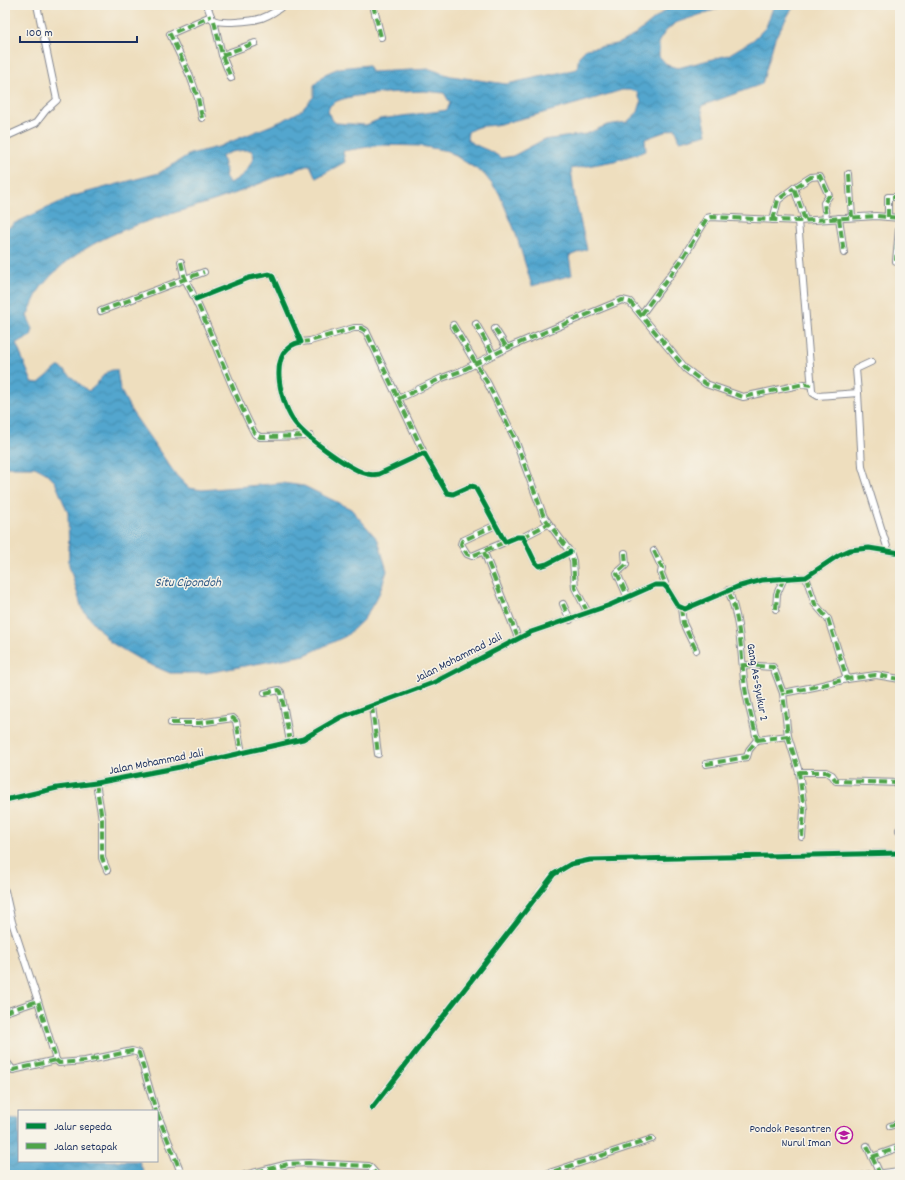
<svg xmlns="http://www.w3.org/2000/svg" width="905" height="1180" viewBox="0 0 905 1180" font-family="Dekko,sans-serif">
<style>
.water{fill:url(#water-waves);stroke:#366a96;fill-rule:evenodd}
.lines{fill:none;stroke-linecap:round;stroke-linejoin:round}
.street-casing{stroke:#84868e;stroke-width:8}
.street{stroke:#fff;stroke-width:6}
.quiet{stroke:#4fa44a;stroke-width:4;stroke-dasharray:8 4;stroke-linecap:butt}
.cycleway-casing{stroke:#f7f3e8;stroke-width:8}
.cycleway{stroke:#00873e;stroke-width:5}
.labels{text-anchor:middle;stroke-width:3;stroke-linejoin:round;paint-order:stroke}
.street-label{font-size:12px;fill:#1b2f5e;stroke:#f7f3e8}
.poi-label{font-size:12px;fill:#1b2f5e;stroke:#f7f3e8;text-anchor:end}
.water-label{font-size:13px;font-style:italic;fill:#2e5985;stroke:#f7f3e8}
</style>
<defs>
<pattern id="water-waves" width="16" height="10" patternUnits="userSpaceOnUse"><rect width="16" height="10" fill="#52a6ce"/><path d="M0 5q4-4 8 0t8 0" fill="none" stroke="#4388aa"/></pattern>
</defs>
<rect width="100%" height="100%" fill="#f7f3e8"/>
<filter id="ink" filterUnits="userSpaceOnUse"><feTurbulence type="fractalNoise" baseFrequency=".025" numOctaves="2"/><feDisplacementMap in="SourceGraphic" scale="8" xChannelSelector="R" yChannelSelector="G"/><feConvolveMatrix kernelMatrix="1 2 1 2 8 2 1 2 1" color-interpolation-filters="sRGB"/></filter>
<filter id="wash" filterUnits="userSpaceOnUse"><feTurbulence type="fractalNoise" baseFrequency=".012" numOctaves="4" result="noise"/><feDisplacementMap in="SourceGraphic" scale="16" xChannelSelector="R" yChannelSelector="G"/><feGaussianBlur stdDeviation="0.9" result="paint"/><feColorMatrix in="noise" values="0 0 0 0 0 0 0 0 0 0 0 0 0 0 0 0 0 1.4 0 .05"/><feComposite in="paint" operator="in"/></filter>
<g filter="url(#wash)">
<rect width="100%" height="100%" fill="#eedebe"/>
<!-- water -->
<g class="water">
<path d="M672,5H736L726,6L675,23L665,32L659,41V56L667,65L678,68L728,55L753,40L766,27L774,5H794L775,38L762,84L701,106L707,134L680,141L675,128L645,139L646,151L614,161L571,169L575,199L587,249L569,256L572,275L532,286L515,231L499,193L484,174L448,151L421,146L381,145L343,151L345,162L316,178L310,165C282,173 256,186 228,196C162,219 89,229 42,286C36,294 32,306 27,316L33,329L31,336L16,343L32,382L39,383L58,367H60L88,391C99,387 102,368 117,370L120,389L132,412L176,475L189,488L202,490L282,483L304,486L351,509L378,540L387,571L379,594L364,619L346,636L305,655L206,673H170L144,662L110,642L82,609L69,565L68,513L55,482L46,473L35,467H5V230L15,223L73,196L159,173L190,154L218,147L284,120L302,110L314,96V85L325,74L339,68L368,65L371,72L430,69L451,76L506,84L577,69L579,56L586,49L617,44L635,35ZM622,90H630L637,92L641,102L638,112L627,122L607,125L586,134L543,140L513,156L501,158C490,149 477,148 467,139L468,132C479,124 488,127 500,124C541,114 581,103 622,90ZM424,91L444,93L450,103L447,110L380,119L366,125L336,123L331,119L328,111C329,109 329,106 331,105C341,93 406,92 424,91ZM245,150H251L254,156C249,169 242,178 229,183L225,177L226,172L222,156L231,152Z"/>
<path d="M5,1118L19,1119V1161H139L145,1175H5Z"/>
</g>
</g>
<g filter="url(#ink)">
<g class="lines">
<defs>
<g id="street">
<path d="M207,5L212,19C219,25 253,21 262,18C270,15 278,10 284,5"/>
<path d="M373,5L381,37"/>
<path d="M214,21L222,55L231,78"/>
<path d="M222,55L255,43"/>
<path d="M202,118L198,98L190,76L170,34L211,16"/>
<path d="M5,137L36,123L46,110L57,100L37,5"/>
<path d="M849,174L852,217"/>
<path d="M888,217V197H900"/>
<path d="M839,218L844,253"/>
<path d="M773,220L778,200L794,188"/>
<path d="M805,220L794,188L811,177L820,176L829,196L824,203L826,218"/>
<path d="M798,221L812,390L813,393L818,396L858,393L862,467L888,550"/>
<path d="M181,262L185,279L204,272"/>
<path d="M196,299L249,278L269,274L272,275L301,342C266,349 280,400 293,420C303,436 347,467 364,473C369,475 374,475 379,474L424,453L447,493L453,494L471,486L475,487L505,542L517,537H523L535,562L539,566L547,564L570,552"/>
<path d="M101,311L185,279C212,329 228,384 255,434L260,437L310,436"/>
<path d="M641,315L681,261L707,218L711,217L798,221L876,216L900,218L896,261"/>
<path d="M476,324L493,354"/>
<path d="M453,325L488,384L514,437L544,517L570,552L573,561L575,588L588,613"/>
<path d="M495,329L507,348"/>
<path d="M301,342L310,341L354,328H361L366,331L424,453"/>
<path d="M858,393L856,369L871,362"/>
<path d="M398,399L442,378L461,371L507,348L622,300L630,302L686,369L706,384L743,397L804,384L811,385"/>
<path d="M496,525L462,541L461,544L467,554L472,556L505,542"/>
<path d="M523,537L548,524"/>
<path d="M654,551L662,568L661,573L667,588"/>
<path d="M484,552L518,638"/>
<path d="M625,553L626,565L617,573L628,598"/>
<path d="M806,577L815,604L828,619L847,679"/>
<path d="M563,604L570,620"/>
<path d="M681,608L683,623L696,650"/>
<path d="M776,609L777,594L784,578"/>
<path d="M744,665L773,667L783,693L814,687L847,679L876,675L900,679"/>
<path d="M265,693L279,690L281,692L290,742"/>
<path d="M372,706L378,754"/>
<path d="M171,723H199L233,718L236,721L242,753"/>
<path d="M788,736L799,772L804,810L802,837"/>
<path d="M757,740L788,736L783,693"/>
<path d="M706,764L747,757L749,750L757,740C753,720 746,700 744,680C741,650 740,618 728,590"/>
<path d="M799,772H826L832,775L836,781L900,783"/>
<path d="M96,783L102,819V858L107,870"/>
<path d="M5,800L57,788L96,783L180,767L303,739L341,717L433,683L531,632L610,605L655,585H664L667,588L678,606L685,609L737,587L762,580L806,577L839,555L850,550L869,548L900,553"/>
<path d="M899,830H900"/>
<path d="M5,891L12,922L38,1001"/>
<path d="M5,1012L38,1001L56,1060L59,1063L85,1061L132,1051L139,1053L156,1111"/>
<path d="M5,1060L13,1070L56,1060"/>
<path d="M372,1108L554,874L571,864L590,860L900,853"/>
<path d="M157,1113L182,1175"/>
<path d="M890,1126L900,1123"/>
<path d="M867,1146L879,1172"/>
<path d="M872,1157L900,1147"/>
<path d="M245,1175L288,1164L308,1163L369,1166L377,1175"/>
<path d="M543,1175L652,1139"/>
<path d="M865,1175L900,1171"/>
</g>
</defs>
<!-- street casing -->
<use href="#street" class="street-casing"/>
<!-- street -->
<use href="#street" class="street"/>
<!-- quiet -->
<g class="quiet">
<path d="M373,5L381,37"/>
<path d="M214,21L222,55L231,78"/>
<path d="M222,55L255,43"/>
<path d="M202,118L198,98L190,76L170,34L211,16"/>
<path d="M849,174L852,217"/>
<path d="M888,217V197H900"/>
<path d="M839,218L844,253"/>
<path d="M773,220L778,200L794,188"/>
<path d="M805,220L794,188L811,177L820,176L829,196L824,203L826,218"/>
<path d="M181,262L185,279L204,272"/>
<path d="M101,311L185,279C212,329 228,384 255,434L260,437L310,436"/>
<path d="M641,315L681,261L707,218L711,217L798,221L876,216L900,218L896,261"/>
<path d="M476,324L493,354"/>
<path d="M453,325L488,384L514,437L544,517L570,552L573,561L575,588L588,613"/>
<path d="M495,329L507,348"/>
<path d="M301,342L310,341L354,328H361L366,331L424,453"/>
<path d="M398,399L442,378L461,371L507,348L622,300L630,302L686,369L706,384L743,397L804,384L811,385"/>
<path d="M496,525L462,541L461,544L467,554L472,556L505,542"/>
<path d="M523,537L548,524"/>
<path d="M654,551L662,568L661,573L667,588"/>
<path d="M484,552L518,638"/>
<path d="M625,553L626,565L617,573L628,598"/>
<path d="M806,577L815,604L828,619L847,679"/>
<path d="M563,604L570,620"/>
<path d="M681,608L683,623L696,650"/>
<path d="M776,609L777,594L784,578"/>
<path d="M744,665L773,667L783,693L814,687L847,679L876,675L900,679"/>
<path d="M265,693L279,690L281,692L290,742"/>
<path d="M372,706L378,754"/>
<path d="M171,723H199L233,718L236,721L242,753"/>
<path d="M788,736L799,772L804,810L802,837"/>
<path d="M757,740L788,736L783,693"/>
<path d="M706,764L747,757L749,750L757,740C753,720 746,700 744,680C741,650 740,618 728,590"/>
<path d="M799,772H826L832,775L836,781L900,783"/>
<path d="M96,783L102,819V858L107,870"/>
<path d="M899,830H900"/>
<path d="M5,1012L38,1001L56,1060L59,1063L85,1061L132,1051L139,1053L156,1111"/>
<path d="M5,1060L13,1070L56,1060"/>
<path d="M157,1113L182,1175"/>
<path d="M890,1126L900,1123"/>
<path d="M867,1146L879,1172"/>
<path d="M872,1157L900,1147"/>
<path d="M245,1175L288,1164L308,1163L369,1166L377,1175"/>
<path d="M543,1175L652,1139"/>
</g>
<defs>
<g id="cycleway">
<path d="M196,299L249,278L269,274L272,275L301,342C266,349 280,400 293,420C303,436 347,467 364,473C369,475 374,475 379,474L424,453L447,493L453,494L471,486L475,487L505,542L517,537H523L535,562L539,566L547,564L570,552"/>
<path d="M5,800L57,788L96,783L180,767L303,739L341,717L433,683L531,632L610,605L655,585H664L667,588L678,606L685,609L737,587L762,580L806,577L839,555L850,550L869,548L900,553"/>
<path d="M372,1108L554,874L571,864L590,860L900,853"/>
</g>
</defs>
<!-- cycleway casing -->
<use href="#cycleway" class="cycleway-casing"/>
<!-- cycleway -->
<use href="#cycleway" class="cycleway"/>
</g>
</g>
<!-- icons -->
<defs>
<symbol id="school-ring" viewBox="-11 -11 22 22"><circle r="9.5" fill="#f7f3e8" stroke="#b5179e" stroke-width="1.5"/><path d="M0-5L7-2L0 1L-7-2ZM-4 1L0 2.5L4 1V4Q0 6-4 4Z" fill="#b5179e"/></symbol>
</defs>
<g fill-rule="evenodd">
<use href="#school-ring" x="834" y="1125" width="20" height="20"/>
</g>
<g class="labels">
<!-- street labels -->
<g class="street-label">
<text transform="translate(458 657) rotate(-27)" y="4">Jalan Mohammad Jali</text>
<text transform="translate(758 682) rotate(80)" y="4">Gang As-Syukur 2</text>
<text transform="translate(156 761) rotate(-11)" y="4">Jalan Mohammad Jali</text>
</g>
<!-- poi labels -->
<g class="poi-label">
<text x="831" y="1132">Pondok Pesantren<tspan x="831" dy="14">Nurul Iman</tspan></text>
</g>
<!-- water labels -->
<g class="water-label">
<text x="188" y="586">Situ Cipondoh</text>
</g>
</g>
<!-- margin -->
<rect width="905" height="1180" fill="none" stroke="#f7f3e8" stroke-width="20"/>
<!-- legend -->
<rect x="18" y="1110" width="140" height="52" fill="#f7f3e8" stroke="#9fa5b1"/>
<rect x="26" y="1123" width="20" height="6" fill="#00873e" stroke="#9fa5b1"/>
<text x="54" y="1130" font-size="12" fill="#1b2f5e">Jalur sepeda</text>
<rect x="26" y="1143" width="20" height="6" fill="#4fa44a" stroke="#9fa5b1"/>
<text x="54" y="1150" font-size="12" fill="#1b2f5e">Jalan setapak</text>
<!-- scale -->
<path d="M20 36v6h117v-6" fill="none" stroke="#1b2f5e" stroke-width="2"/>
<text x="26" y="36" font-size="12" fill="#1b2f5e" stroke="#f7f3e8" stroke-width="3" paint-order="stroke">100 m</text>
</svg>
